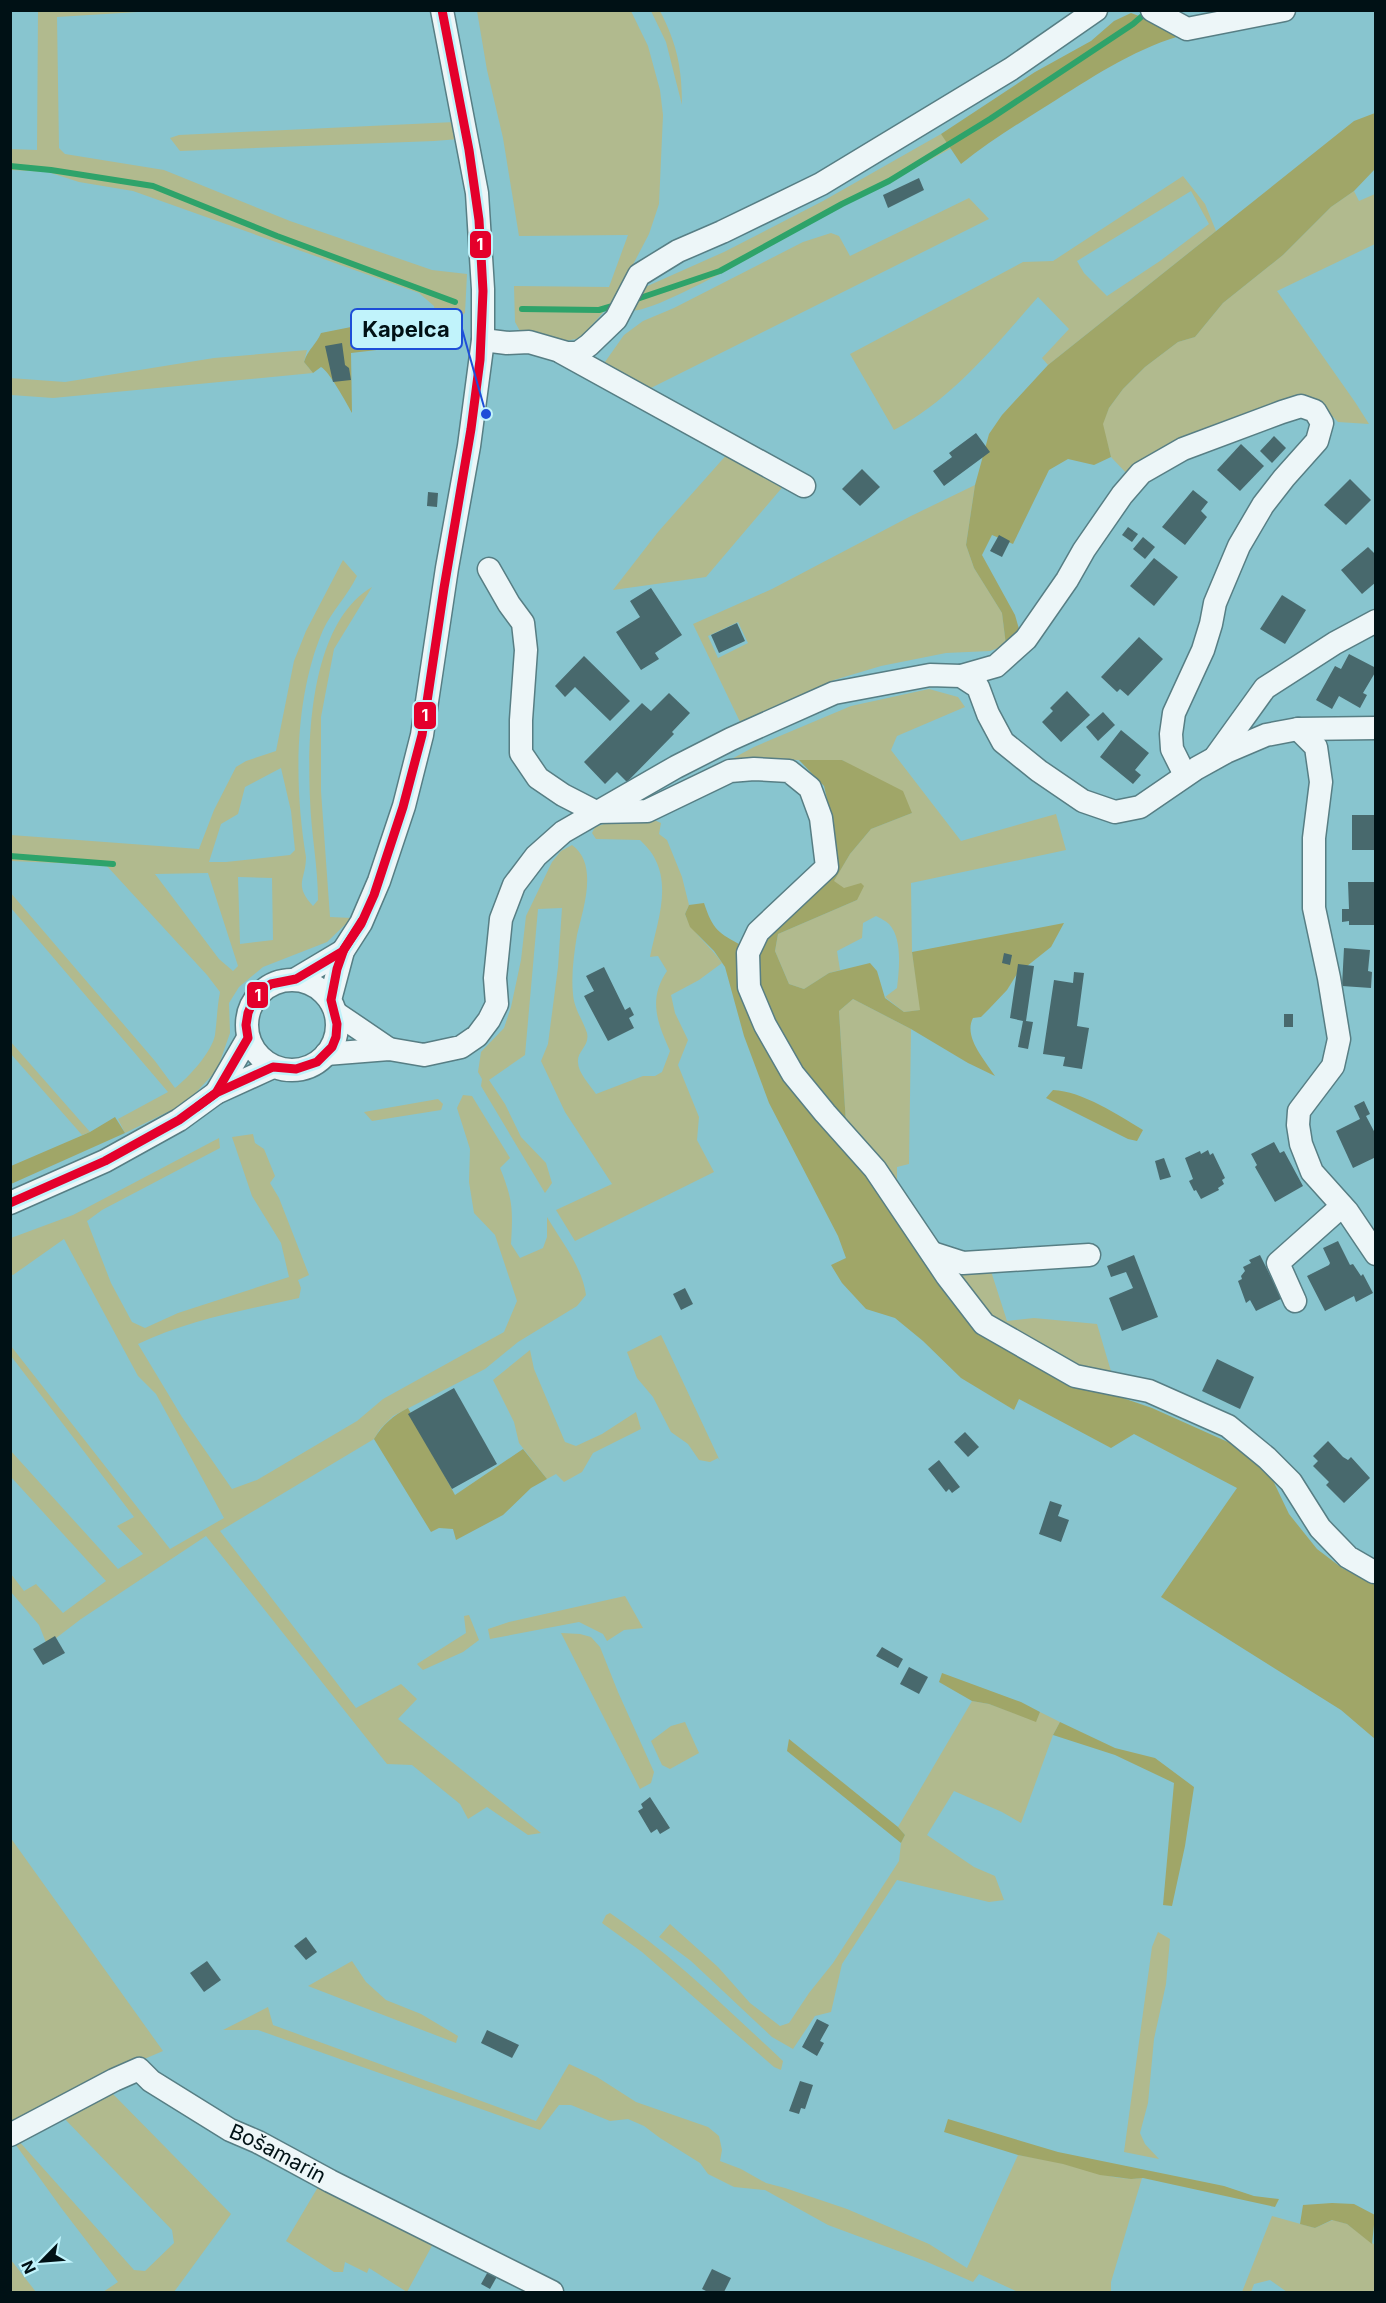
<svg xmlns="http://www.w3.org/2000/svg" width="1386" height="2303" viewBox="0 0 1386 2303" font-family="Inter,sans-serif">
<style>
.green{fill:#b1ba8e;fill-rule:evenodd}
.forest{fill:#a0a668}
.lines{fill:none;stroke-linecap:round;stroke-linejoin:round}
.stream{stroke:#2ea36a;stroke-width:6}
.building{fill:#48696d}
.minor-casing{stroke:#577e84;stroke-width:25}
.minor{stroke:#edf6f8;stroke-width:22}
.bus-1-casing{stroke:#c1f3fb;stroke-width:14}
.bus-1{stroke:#e4002b;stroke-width:9}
.labels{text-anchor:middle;stroke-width:6;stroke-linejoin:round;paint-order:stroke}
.street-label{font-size:21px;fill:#001115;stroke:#c1f3fb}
.leader{fill:none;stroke:#1d4ed8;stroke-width:2}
.callout-dot{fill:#1d4ed8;stroke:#c1f3fb;stroke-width:2}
.callout{fill:#c1f3fb;stroke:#1d4ed8;stroke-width:2}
.callout-label{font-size:22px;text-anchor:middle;font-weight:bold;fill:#001115}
.line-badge{stroke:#c1f3fb;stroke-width:2}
.badge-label{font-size:16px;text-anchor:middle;font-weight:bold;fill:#fff}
</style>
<rect width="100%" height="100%" fill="#88c5cf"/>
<!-- green -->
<g class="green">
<path d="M38,11H154L57,17L59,148L65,154L164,170L290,221L432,270L467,274L465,313L450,323L437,325L434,306L419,293L133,191L79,182L48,172L11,170L10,149L37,150Z"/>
<path d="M477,11H631L648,46L660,90L663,115L659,204L649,234L615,299L584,334L576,339L564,341L521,333L515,322L514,286L609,287L628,235L519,236L503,138L487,70Z"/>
<path d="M651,11H660C677,44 682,68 682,105L666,42Z"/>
<path d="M455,122L459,139L434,141L180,151L170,138L179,135Z"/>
<path d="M941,134L952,148C914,168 877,188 839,208C809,223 652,318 630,310L643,288L724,252L823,201Z"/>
<path d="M1183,176L1205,204L1216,231L1048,365L1042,358L1069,329L1038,297C995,346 952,399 894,430L850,354L1023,262L1053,261ZM1191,191L1209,224L1160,261L1107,296L1084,273L1077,261Z"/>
<path d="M1354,191L1359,201L1375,194V244L1277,291L1355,402L1369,424L1338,422L1318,401L1130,477L1111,457L1102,424L1109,408L1123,389L1145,367L1178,342L1195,337L1223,303L1283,255L1331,207Z"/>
<path d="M969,198L989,219L641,393L600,369L624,335L643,321L674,308L803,242L831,233L839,236L850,256Z"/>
<path d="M307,350L304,362L313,373L53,398L11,395L10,378L65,382L214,358Z"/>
<path d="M729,452L786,483L706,577L613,590L658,532Z"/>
<path d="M975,485L966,545L974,568L1002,613L1006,645L990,651L946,653L881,666L834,680L742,726L693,624L772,589L911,516ZM738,622L748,643L718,658L708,636Z"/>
<path d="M343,560L357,576C348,595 332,611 323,630C294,698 294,785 306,857C306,880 293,884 313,906L318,900C318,866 311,833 310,799C307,735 311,623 372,587L334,649L321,717V791L330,917L352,918L327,942L263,967L239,987L229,1003L230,1033L217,1070L186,1103L125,1133L118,1119L168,1092L11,908L10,892L155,1061L175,1088C188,1078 212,1052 215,1035C217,1021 217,1007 220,992L207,975L106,865L11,861V835L199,849L214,810L236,767L246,761L276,751L294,661L306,631ZM281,768L291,811L295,850L290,855L226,862H209L221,824L238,814L245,787ZM208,873L238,966L233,971L219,959L155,874ZM238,877L272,878L273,940L240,944Z"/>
<path d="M929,689L958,697L965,707L897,736L891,750L961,841L1056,814L1066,850L911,883L912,952L921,1010L904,1012L885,997L897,988C899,970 903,939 889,924C886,921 880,918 876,916L863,923L862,938L837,951L840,970L829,973L804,989L789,984L775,951L778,934L857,900L833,882L850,854L871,829L912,813L867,775L842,760L818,761L776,759L727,766L724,763L754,747L851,706Z"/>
<path d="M652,819L661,823L659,834L667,840L682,877L689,905L685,914C692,934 710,945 722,963L699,980L671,995L675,1013L688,1040L678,1065L699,1117L697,1140L714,1172L575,1241L556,1210L612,1184L565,1112L541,1061L548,1044L558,967L562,908L538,909L525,1055L489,1080L505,1104L521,1137L546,1163L552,1183L545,1193L481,1086L482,1079L478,1072L481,1052L504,1028L511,1007L521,960L526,916L552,862L561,851L572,845C599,864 583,909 577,935C574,954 571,975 573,994C574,1009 583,1020 587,1033C590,1046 577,1051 578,1062C578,1073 590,1085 596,1094L643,1076H655L662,1072L670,1051C657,1022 648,999 667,971L658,956L650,957C656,926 671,889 655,859C652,852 646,846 640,840L596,839L592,833L595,827L610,822Z"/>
<path d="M853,999L911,1029L909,1164L897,1167V1185L846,1124L839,1011Z"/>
<path d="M10,1041L90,1132L82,1135L11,1054Z"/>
<path d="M463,1095L472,1096L510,1158L500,1168C513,1200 513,1209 511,1244L520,1258L543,1248L547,1237V1217C561,1241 582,1266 586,1295L577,1306L518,1342L485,1369L393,1416L380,1429L374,1439L220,1531L356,1708L401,1684L417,1699L398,1719L541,1833L528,1835L487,1807L468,1819L460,1804L412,1765L387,1764L206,1536L81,1619L47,1645L39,1625L11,1592V1574L24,1591L36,1584L63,1613L106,1581L11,1477L10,1450L118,1569L143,1554L117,1526L134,1517L11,1356V1346L170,1549L224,1518L156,1394L138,1376L64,1239L13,1275L10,1274L11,1238L73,1215L219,1138L220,1148L102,1210L87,1221L111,1283L132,1322L145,1328L178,1313L289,1277L281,1243L252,1196L232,1137L253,1134L255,1143L264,1149L275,1176L270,1183L279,1198L309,1275L298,1280L301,1288L299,1298C245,1310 188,1320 138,1344L182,1417L232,1489L257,1480L357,1421L383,1399L504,1332L517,1301L495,1235L474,1213L469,1182L470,1149L457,1108Z"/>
<path d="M438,1099L443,1104L441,1110L372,1121L364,1112Z"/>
<path d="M990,1268L1007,1321L1034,1318L1097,1324L1113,1378L1061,1362L992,1320L955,1269Z"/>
<path d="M661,1335L720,1461L718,1458L710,1462L699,1460L688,1444L671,1432L653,1397L637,1378L627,1352Z"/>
<path d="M530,1350L534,1369L565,1442L576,1446L602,1434L636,1412L641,1429L593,1453L582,1472L564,1482L556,1474L547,1479L519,1443L514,1422L493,1380Z"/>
<path d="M625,1596L643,1628L624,1630L607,1641L603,1634L579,1622L490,1639L488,1629L509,1622Z"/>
<path d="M469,1615L479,1640L463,1652L423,1670L417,1664L466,1633L464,1616Z"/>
<path d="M561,1633L580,1634L591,1637L600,1647L618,1692L654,1772L651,1783L640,1789Z"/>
<path d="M972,1701L989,1704L1036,1721L1040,1712L1060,1722L1053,1735L1021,1823L1002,1812L954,1791L927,1835L974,1867L995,1876L1004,1900L989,1902L897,1880L842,1964L831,2012L815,2016L793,2049L772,2037L691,1961L659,1937L670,1924L718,1967L750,2003L780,2026L789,2023L809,1993L833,1963L899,1861L901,1843L905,1835L898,1827Z"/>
<path d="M685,1722L699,1753L670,1769L662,1765L651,1741L671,1726Z"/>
<path d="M10,1837L163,2051L114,2072L13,2126L10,2121Z"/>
<path d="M610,1913C674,1956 727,2009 783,2061L781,2070L774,2067L642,1952L602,1923L606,1915Z"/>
<path d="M1158,1932L1170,1939L1166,1984L1154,2039L1148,2103L1140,2133L1145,2144L1159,2159L1124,2152L1152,1947Z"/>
<path d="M352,1961L366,1982L386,2000L421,2014L458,2036L456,2043L308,1986Z"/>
<path d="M268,2007L273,2025L536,2121L569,2064L597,2077L636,2102L708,2127L719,2136L722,2150L720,2161L741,2169L766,2183L785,2188L847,2209L929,2244L967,2268L1018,2155C1034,2158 1049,2160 1065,2164C1091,2171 1115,2181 1142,2178L1111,2282V2292H1018L979,2274L973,2282L925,2261L828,2225L765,2190L734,2187L708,2174L700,2163L660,2138L644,2126L628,2119L610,2121L571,2105H559L540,2130L258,2030H223Z"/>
<path d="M109,2090L231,2214L174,2292H103L118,2282L62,2209L13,2141L17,2139L134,2270L145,2271L174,2243L172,2230L61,2115Z"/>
<path d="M321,2182L434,2242L407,2292L369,2268L367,2273L345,2262L343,2272H334L286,2241Z"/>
<path d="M1272,2216L1315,2228L1333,2220L1347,2224L1375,2245V2292H1287L1270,2280L1254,2284L1251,2292H1242Z"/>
<path d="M10,2260H11L36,2292H11Z"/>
</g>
<!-- forest -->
<g class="forest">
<path d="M1131,13L1187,34C1140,46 1097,74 1056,100C1024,120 991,140 961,164L941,134L1035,72L1091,41L1114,21Z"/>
<path d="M1375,113V169L1354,191L1331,207L1283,255L1223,303L1195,337L1178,342L1145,367L1123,389L1109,408L1103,424L1111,457L1094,465L1068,459L1049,470L1013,544L992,535L982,555L1015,615L1021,636L1006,645L1002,613L974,568L966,545L975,485L989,434L1002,415L1048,365L1354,121Z"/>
<path d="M378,311H396L406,326L450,323L454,334L462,340L351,353L352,413C346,402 329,371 321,367L313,373L304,362C308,349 316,345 321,333L351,327Z"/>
<path d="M799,760H842L903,791L912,813L871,829L850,854L834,881L844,888L861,883L864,886L857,900L778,934L775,951L789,984L804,989L829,973L870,963L877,971L885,998L904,1012L920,1010L912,952L1064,923L1051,947L1017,974L1007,990L989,1009L981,1017L973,1018C963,1037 985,1060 995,1076L968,1063L911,1029L853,999L839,1011L846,1124L801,1076L756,983L759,949L773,929L827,866L834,830L824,786Z"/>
<path d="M704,903C713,930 718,933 743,946L742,985L876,1180L948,1298L967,1320L1117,1396L1152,1408L1248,1451L1268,1470L1289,1514L1317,1549L1342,1568L1375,1585V1739L1341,1710L1161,1597L1237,1488L1134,1434L1111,1448L1019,1399L1014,1410L961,1378L923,1341L895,1318L866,1309L842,1283L831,1265L846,1258L838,1236L769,1103L744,1036L725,967L714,951L690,927L685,914L689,905Z"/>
<path d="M1053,1090C1082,1091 1118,1115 1143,1130L1137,1141L1128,1139L1046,1098Z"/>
<path d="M115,1117L125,1133L11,1184V1166L90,1132Z"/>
<path d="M408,1408L455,1495L523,1449L547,1479L531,1488L503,1515L456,1540L453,1529L439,1528L431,1532L374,1439C383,1424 393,1416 408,1408Z"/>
<path d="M942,1673L1021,1702L1040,1712L1036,1722L989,1704L972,1701L939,1682Z"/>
<path d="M1060,1722L1115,1748L1155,1758L1194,1787L1185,1846L1172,1906L1163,1905L1174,1783L1115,1755L1053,1735Z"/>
<path d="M789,1739L898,1827L905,1835L901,1843L787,1751Z"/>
<path d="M948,2119L1058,2152L1224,2186L1254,2196L1279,2199L1275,2207L1143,2178L1131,2179L1100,2175L1063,2164L1018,2155L944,2132Z"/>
<path d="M1332,2203L1354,2204L1375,2215L1372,2244L1347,2224L1332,2220L1315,2228L1300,2224L1303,2205Z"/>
</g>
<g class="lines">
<!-- stream -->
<g class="stream">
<path d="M10,166L51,170L153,186L277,236L455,302"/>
<path d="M631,301L720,271L842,204L889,181L990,119L1133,24L1148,11"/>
<path d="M522,309L599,310L616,305"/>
<path d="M10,856L113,864"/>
</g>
</g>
<!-- building -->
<g class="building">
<path d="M919,178L924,190L888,208L883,195Z"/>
<path d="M342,343L345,365L349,368L351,380L333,382L325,346Z"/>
<path d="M976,433L990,452L944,486L933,471L952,457L949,453Z"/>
<path d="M1274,436L1286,448L1272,463L1260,451Z"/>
<path d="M1241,444L1264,466L1240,491L1217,470Z"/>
<path d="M862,469L880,487L860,506L842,489Z"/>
<path d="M1350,479L1371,500L1346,525L1324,505Z"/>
<path d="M1193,490L1208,502L1201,511L1207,517L1185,545L1162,527Z"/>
<path d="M428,492L438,493L437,507L427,506Z"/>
<path d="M1128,527L1138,534L1132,542L1122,535Z"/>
<path d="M999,535L1010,541L1002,557L990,551Z"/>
<path d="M1143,537L1155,547L1145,559L1133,549Z"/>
<path d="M1368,547L1376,555V582L1362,594L1341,570Z"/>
<path d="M1154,558L1178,577L1154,606L1130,586Z"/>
<path d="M651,588L682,635L655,653L659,659L641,670L616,632L640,617L630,601Z"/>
<path d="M1282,595L1306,610L1285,644L1260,629Z"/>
<path d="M737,623L745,641L719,653L711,635Z"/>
<path d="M1139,637L1163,659L1128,696L1120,689L1117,692L1101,677Z"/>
<path d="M1349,654L1376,668V671L1363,693L1367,695L1360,708L1339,696L1332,709L1316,700L1335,666L1341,669Z"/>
<path d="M584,656L630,701L610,721L575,687L565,697L555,686Z"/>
<path d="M1067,691L1090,715L1061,742L1042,722L1053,711L1050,708Z"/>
<path d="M669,693L690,713L672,732L674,734L627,782L617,772L605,784L584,762L642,703L651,711Z"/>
<path d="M1103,712L1115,725L1098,741L1086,727Z"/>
<path d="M1121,730L1149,753L1135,770L1141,775L1133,784L1100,757Z"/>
<rect x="1352" y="815" width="24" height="35"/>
<path d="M1348,882H1376V925H1349V921L1342,922V909H1349Z"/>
<path d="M1344,948L1370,950L1368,971L1372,972L1371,988L1342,986Z"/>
<path d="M1004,953L1012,955L1010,965L1002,963Z"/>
<path d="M1018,964L1034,966L1026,1021L1033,1022L1028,1049L1018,1047L1023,1021L1010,1018Z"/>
<path d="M604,967L625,1010L630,1007L634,1015L629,1018L634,1028L608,1041L584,996L594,991L586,976Z"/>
<path d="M1074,972L1084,973L1077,1026L1089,1028L1082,1069L1063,1066L1065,1057L1043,1054L1054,980L1073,983Z"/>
<rect x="1284" y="1014" width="9" height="13"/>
<path d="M1364,1101L1370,1114L1366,1116L1376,1135V1157L1353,1168L1336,1131L1360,1119L1354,1106Z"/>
<path d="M1274,1142L1280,1153L1284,1151L1303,1186L1275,1202L1255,1167L1257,1165L1251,1154Z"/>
<path d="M1208,1150L1210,1155L1213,1153L1225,1178L1222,1180L1224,1184L1218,1188L1219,1190L1201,1199L1196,1190L1194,1191L1189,1181L1193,1179L1185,1158L1200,1151L1201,1154Z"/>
<path d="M1164,1158L1171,1177L1160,1180L1155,1161Z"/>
<path d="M1338,1241L1350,1265L1353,1264L1361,1276L1363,1274L1373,1293L1356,1302L1354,1296L1325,1311L1307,1276L1329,1265L1330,1263L1323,1248Z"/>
<path d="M1134,1255L1158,1317L1122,1331L1109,1298L1133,1288L1126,1272L1111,1277L1107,1266Z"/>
<path d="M1260,1255L1276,1287L1279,1286L1285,1297L1256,1311L1250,1300L1246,1303L1238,1281L1242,1279L1241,1276L1245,1271L1243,1267L1251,1263L1249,1260Z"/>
<path d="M685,1288L693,1304L681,1310L673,1294Z"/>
<path d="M1217,1359L1254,1377L1240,1409L1202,1391Z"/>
<path d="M454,1388L497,1464L452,1489L408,1414Z"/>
<path d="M965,1432L979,1447L968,1457L954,1442Z"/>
<path d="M1328,1441L1343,1457L1348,1460L1351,1457L1370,1478L1344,1503L1326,1485L1329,1482L1313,1466L1318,1461L1313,1456Z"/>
<path d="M939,1460L960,1487L952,1493L949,1489L946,1492L928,1469Z"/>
<path d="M1050,1501L1062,1505L1058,1516L1069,1520L1061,1542L1039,1534Z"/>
<path d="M55,1636L65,1653L43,1665L33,1649Z"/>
<path d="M882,1647L903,1659L898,1668L876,1656Z"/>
<path d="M909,1667L928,1677L919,1694L900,1684Z"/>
<path d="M650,1797L670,1828L660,1834L657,1829L651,1833L638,1811L643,1808L641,1804Z"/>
<path d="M306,1937L317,1952L306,1960L294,1946Z"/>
<path d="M207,1961L221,1980L204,1992L190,1973Z"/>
<path d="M817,2019L829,2025L820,2041L824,2043L817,2056L802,2047Z"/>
<path d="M487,2030L519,2045L512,2058L481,2043Z"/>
<path d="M800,2081L813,2085L805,2109L801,2108L799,2114L789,2111Z"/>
<path d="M490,2268L499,2273L490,2289L481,2284Z"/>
<path d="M712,2269L731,2278L724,2292H708L702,2289Z"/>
</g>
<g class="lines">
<defs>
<g id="minor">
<path d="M1152,10L1187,29L1284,10"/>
<path d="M483,340L507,343L529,342L567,353H578L589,345L616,319L639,275L678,251L722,232L821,184L1011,69L1096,10"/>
<path d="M561,352L804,486"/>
<path d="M489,569L509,604L523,623L526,650L521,720V753L538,778L563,795L596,812L647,811L730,771L754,769L789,771L810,788L821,818L827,867L758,932L748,953L749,987L765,1025L793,1074L825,1113L875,1169L947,1276L984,1324L1075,1376L1149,1391L1228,1426L1267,1458L1291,1482L1320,1528L1348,1557L1374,1572"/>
<path d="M961,676L996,666L1026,639L1067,580L1084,550L1122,495L1141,473L1183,449L1282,412L1301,406L1315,411L1322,423L1317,441L1284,478L1263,505L1239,546L1215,603L1211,624L1203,650L1174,713L1171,734L1172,749L1185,775"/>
<path d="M1298,729L1316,747L1321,782L1314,838V908L1329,978L1339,1039L1333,1066L1299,1111L1298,1125L1301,1144L1312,1172L1347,1211L1376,1254"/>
<path d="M1216,756L1265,688L1335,643L1376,621"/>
<path d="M296,979L343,951"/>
<circle cx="292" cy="1025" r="45"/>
<path d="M330,1000L343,951L361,923L379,881L404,806L422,735L447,568L469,446L483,340V289L477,193L442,10"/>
<path d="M336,1013L389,1049"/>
<path d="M326,1054L389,1049L424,1055L461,1047L477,1036L489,1020L497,1004L495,978L501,919L514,885L536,856L563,832L676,767L731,739L834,693L930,675L961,676L978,687L988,714L1003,742L1039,771L1083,801L1115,812L1140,807L1197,768L1226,752L1266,735L1298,729L1376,728"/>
<path d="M216,1093L248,1038"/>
<path d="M10,1203L105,1161L179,1120L216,1093L273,1067"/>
<path d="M932,1253L963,1263L1089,1255"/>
<path d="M1295,1301L1278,1263L1342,1206"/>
<path id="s1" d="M10,2135L114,2080L139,2069L151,2081L230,2130L258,2142L330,2181L552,2292"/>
</g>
</defs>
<!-- minor casing -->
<use href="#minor" class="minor-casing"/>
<!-- minor -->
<use href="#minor" class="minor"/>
<defs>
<g id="bus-1">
<path d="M197,1107L216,1093L248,1038L246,1025L248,1013L253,1001L261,991L271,984L296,979L343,951L362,921"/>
<path d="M10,1203L105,1161L179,1120L216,1093L273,1067L296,1069L317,1062L332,1047L336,1037L337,1024L331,1000L337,969L344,949L361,924L374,895L403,807L422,735L444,588L471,429L480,360L483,291L479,220L469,150L442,10"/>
</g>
</defs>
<!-- bus-1 casing -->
<use href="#bus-1" class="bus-1-casing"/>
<!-- bus-1 -->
<use href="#bus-1" class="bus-1"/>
</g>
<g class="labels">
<!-- street labels -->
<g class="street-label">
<text dy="7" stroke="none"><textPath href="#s1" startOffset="308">Bošamarin</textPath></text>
</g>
</g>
<!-- callouts -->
<path class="leader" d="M486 414L462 329"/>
<circle class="callout-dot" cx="486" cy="414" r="6"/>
<rect class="callout" x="351" y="309" width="111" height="40" rx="6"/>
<g class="callout-label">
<text x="406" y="337">Kapelca</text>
</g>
<g class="line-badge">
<rect x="469" y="230" width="23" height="29" rx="6" fill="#e4002b"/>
<rect x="413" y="701" width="24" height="29" rx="6" fill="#e4002b"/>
<rect x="246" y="981" width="23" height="28" rx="6" fill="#e4002b"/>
</g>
<g class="badge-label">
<text x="480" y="250">1</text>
<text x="425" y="721">1</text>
<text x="258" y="1001">1</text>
</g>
<!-- border -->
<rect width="1386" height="2303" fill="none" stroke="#001115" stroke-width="24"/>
<!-- north arrow -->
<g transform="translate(42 2261) rotate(245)" stroke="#c1f3fb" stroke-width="4.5" paint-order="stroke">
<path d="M0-4.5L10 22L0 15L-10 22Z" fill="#001115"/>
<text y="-9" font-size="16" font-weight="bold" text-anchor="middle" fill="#001115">N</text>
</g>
</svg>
